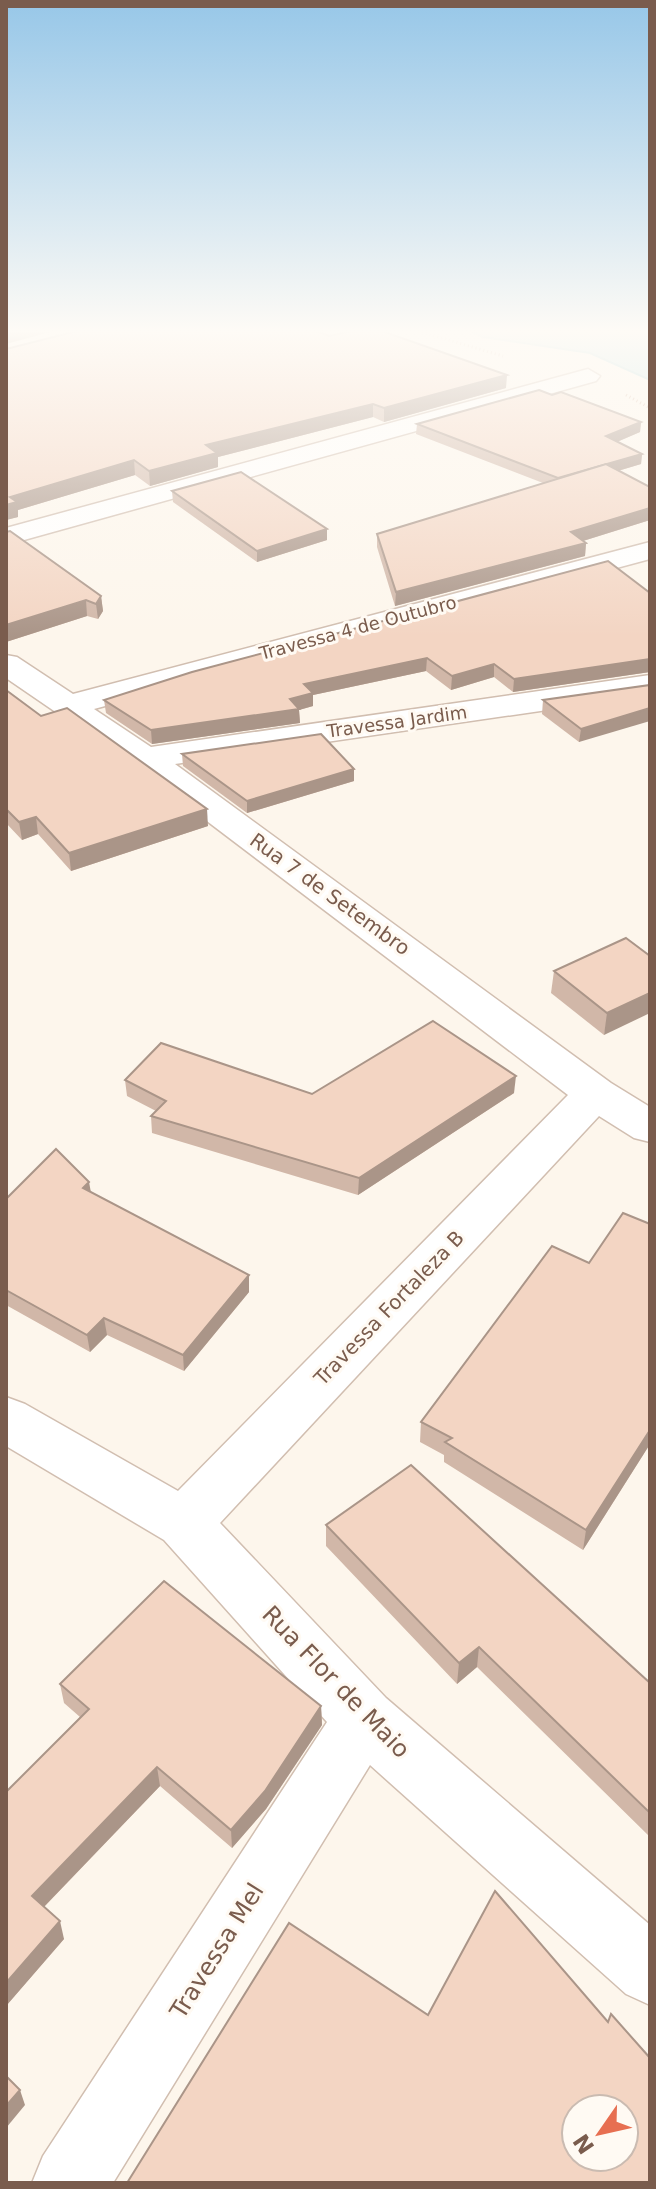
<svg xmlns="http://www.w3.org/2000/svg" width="656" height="2189" viewBox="0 0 656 2189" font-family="'DejaVu Sans',sans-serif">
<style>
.water{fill:#bfe3e8;stroke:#a5d3da;stroke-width:2}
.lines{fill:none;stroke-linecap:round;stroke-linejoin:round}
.minor-casing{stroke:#d1beb0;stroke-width:3}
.path{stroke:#d9b8a5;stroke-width:3;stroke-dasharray:1 3;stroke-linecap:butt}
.minor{fill:#fff;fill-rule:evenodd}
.wall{fill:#d1b7a8}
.shaded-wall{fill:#aa9588}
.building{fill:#f3d5c3;stroke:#aa9588;stroke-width:2;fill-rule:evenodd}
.labels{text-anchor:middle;stroke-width:6;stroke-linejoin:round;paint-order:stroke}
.far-street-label{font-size:18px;fill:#7a5c4d;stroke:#fffaf3}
.street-label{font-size:20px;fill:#7a5c4d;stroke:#fffaf3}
.near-street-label{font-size:24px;fill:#7a5c4d;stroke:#fffaf3}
</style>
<rect width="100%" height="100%" fill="#fdf6ec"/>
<!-- water -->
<path class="water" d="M470,331H650V380L590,353L483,337Z"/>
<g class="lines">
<defs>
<g id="minor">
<path d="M588,369L600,376L596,381L6,545V528Z"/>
<path d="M650,542V559L94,709L151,747L650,675V695L175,764L611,1083L650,1107V1142L634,1138L599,1116L220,1523L386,1698L650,1925V2005L626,1994L370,1765L113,2183H32L43,2156L327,1722L164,1540L6,1446V1397L25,1404L178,1491L568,1095L133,765L6,678V655L17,657L73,694Z"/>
</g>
</defs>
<!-- minor casing -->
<use href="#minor" class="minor-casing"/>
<!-- path -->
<g class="path">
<path d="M418,331L503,356"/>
<path d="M626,395L650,408"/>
</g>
<!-- minor -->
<use href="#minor" class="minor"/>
</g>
<!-- wall -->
<g class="wall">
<path d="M329,336L506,388L384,422L373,417L218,457V467L150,486L135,475L18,510V517L6,520V349Z"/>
<path d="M641,422L640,432L617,442L642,454L641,464L618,471L650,487V520L583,541L586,543L585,556L395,606L377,547V534L543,483L416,434L417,424Z"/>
<path d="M172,491L327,540L257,562L173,502Z"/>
<path d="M6,532L101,596L103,611L98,619L87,616L6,642Z"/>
<path d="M650,593V672L513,692L494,677L451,690L426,671L313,695V706L299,710L300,723L152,744L106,713L104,700Z"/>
<path d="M650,685L579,742L542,714L543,700Z"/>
<path d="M6,690L41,716L208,826L71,871L38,834L22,840L6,823Z"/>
<path d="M182,754L354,781L247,813L183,766Z"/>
<path d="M626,938L604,1035L551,993L554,971Z"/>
<path d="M125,1080L312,1094L514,1093L358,1195L152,1133L151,1116L156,1111L127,1096Z"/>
<path d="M91,1192L249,1292L184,1371L107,1335L90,1352L6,1305V1199Z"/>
<path d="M650,1224V1444L583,1550L444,1462V1455L420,1442L421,1422L589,1263Z"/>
<path d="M326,1525L650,1683V1837L477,1667L457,1684L326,1546Z"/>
<path d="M60,1684L321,1706L322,1725L266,1809L232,1848L160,1786L44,1907L64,1939L6,2006V1792L80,1717L64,1703Z"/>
</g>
<!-- shaded-wall -->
<g class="shaded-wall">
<path d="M6,331H54L6,344Z"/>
<path d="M507,375L506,388L384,422V408Z"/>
<path d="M373,404V417L218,457V467L150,486L149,471L206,445Z"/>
<path d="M641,422L640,432L605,447L606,436Z"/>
<path d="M642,454L641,464L557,489L558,478Z"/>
<path d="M134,460L135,475L18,510V517L6,520V505L10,497Z"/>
<path d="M650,508V520L570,545L571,532Z"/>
<path d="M327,529V540L257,562V551Z"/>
<path d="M586,543L585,556L395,606L396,592Z"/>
<path d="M101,596L103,611L98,619L96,604Z"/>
<path d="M86,600L87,616L6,642V625Z"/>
<path d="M427,658L426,671L313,695V706L299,710L300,723L152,744L151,730L290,699L304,684Z"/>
<path d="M650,659V672L513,692L514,679Z"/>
<path d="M494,664V677L451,690L452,676Z"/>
<path d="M650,708V721L579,742L581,729Z"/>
<path d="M354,769V781L247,813V801Z"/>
<path d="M207,809L208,826L71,871L69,853Z"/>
<path d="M36,817L38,834L22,840L19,822Z"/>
<path d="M650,993V1013L604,1035L607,1013Z"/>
<path d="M516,1076L514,1093L358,1195L359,1178Z"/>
<path d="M89,1182L92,1198L83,1188Z"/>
<path d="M249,1275V1292L184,1371L183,1355Z"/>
<path d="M104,1318L107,1335L90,1352L87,1335Z"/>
<path d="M650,1430V1444L583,1550L586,1530Z"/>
<path d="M479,1647L477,1667L457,1684L459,1663Z"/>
<path d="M321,1706L322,1725L266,1809L232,1848L231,1830Z"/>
<path d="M157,1767L160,1786L37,1914L32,1896Z"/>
<path d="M60,1921L64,1939L6,2006V1983Z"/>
<path d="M20,2090L25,2105L6,2128V2106Z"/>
</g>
<!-- building -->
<g class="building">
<path d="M77,331H316L329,336L351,331H382L507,375L384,408L373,404L206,445L217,453L149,471L134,460L10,497L17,502L6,505V349Z"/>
<path d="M539,390L552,395L561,392L641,422L606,436L642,454L558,478L417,424Z"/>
<path d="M606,464L650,487V508L571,532L586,543L396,592L377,534Z"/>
<path d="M241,472L327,529L257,551L172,491Z"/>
<path d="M10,531L101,596L96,604L86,600L6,625V532Z"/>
<path d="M608,561L650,593V659L514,679L494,664L452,676L427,658L304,684L313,693L290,699L299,709L151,730L104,700L192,672Z"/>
<path d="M650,685V708L581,729L543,700Z"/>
<path d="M6,690L41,716L67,708L207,809L69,853L36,817L19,822L6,809Z"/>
<path d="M321,734L354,769L247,801L182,754Z"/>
<path d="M626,938L650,956V993L607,1013L554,971Z"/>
<path d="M433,1021L516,1076L359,1178L151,1116L166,1101L125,1080L161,1043L312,1094Z"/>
<path d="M56,1149L89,1182L83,1188L249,1275L183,1355L104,1318L87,1335L6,1290V1199Z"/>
<path d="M623,1213L650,1224V1430L586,1530L445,1442L452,1438L421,1422L552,1246L589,1263Z"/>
<path d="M411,1465L650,1683V1813L479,1647L459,1663L326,1525Z"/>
<path d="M164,1581L321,1706L265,1791L231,1830L157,1767L32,1896L60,1921L6,1983V1792L89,1709L60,1684Z"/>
<path d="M495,1891L608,2022L611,2014L650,2058V2183H127L289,1923L428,2015ZM576,2109H624V2157H576Z"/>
<path d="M6,2076L20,2090L6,2106Z"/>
</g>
<!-- sky -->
<linearGradient id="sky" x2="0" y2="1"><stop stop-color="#97c7e8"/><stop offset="0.52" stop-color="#fefbf6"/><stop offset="1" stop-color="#fefbf6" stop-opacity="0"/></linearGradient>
<rect width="656" height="637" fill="url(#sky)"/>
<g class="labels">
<!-- far-street labels -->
<g class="far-street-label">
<text transform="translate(358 628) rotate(-15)" y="6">Travessa 4 de Outubro</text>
<text transform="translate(397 722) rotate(-8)" y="6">Travessa Jardim</text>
</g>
<!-- street labels -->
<g class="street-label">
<text transform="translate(330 894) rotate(36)" y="7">Rua 7 de Setembro</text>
<text transform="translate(389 1308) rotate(-46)" y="7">Travessa Fortaleza B</text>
</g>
<!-- near-street labels -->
<g class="near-street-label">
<text transform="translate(336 1682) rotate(46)" y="8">Rua Flor de Maio</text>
<text transform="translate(217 1951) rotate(-58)" y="8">Travessa Mel</text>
</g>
</g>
<!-- border -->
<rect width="656" height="2189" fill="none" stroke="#7a5c4d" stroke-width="16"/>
<!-- north arrow -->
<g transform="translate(600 2133) rotate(236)"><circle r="38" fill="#fffaf3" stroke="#cabbb1" stroke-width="2"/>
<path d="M0-6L14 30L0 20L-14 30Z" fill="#e76f51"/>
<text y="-12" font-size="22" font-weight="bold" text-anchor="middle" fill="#7a5c4d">N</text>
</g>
</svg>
